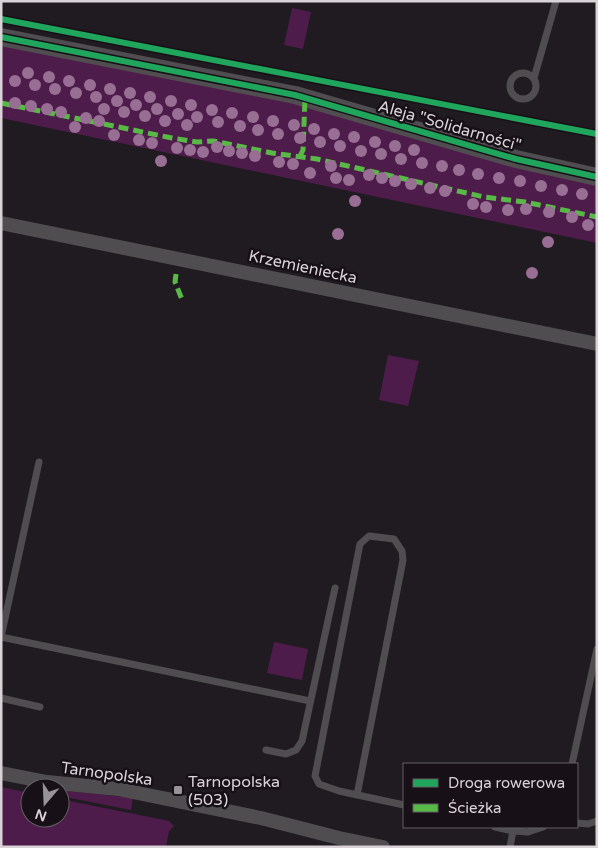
<svg xmlns="http://www.w3.org/2000/svg" width="598" height="848" viewBox="0 0 598 848" font-family="'Varela Round',sans-serif">
<style>
.green{fill:#4e1c4a}
.lines{fill:none;stroke-linecap:round;stroke-linejoin:round}
.service{stroke:#504d50;stroke-width:7}
.minor{stroke:#504d50;stroke-width:14}
.tertiary{stroke:#504d50;stroke-width:18}
.quiet{stroke:#58b947;stroke-width:5;stroke-dasharray:10 5;stroke-linecap:butt}
.cycleway-casing{stroke:#181017;stroke-width:9}
.cycleway{stroke:#20a55d;stroke-width:6}
.tree{fill:#986e94}
.poi-dot{fill:#989398;stroke:#181017;stroke-width:2}
.labels{text-anchor:middle;stroke-width:5;stroke-linejoin:round;paint-order:stroke}
.street-label{font-size:16px;fill:#d9d3d8;stroke:#181017}
.poi-label{font-size:16px;fill:#d9d3d8;stroke:#181017;text-anchor:start}
</style>
<rect width="100%" height="100%" fill="#201b20"/>
<!-- green -->
<g class="green">
<path d="M292,8L311,12L303,49L284,45Z"/>
<path d="M1,37L347,110L597,170V243L1,118Z"/>
<path d="M388,355L419,361L408,406L379,400Z"/>
<path d="M274,642L308,649L302,680L267,673Z"/>
<path d="M1,787L30,793V818H60V799L169,821L174,826L169,831L166,847H1Z"/>
<path d="M60,790L133,798L131,810L60,796Z"/>
</g>
<g class="lines">
<!-- service -->
<g class="service">
<circle cx="523" cy="86" r="13"/>
<path d="M534,78L556,1"/>
<path d="M1,637L310,701"/>
<path d="M1,637L39,462"/>
<path d="M1,698L40,707"/>
<path d="M266,750L286,754L296,750L302,741L335,588"/>
<path d="M572,764L597,649"/>
<path d="M357,795L403,560L402,551L394,539L369,536L360,544L315,776L319,784L339,791L404,805"/>
<path d="M577,823L588,824L597,821"/>
<path d="M495,827L513,831L510,847"/>
<path d="M513,831L528,832L543,827"/>
</g>
<!-- minor -->
<g class="minor">
<path d="M1,223L597,344"/>
<path d="M1,773L47,782L118,789L261,818L339,838L383,847"/>
</g>
<!-- tertiary -->
<path class="tertiary" d="M1,37L295,95L516,159L597,177"/>
<!-- quiet -->
<g class="quiet">
<path d="M1,103L172,138L197,142L213,141L272,153L317,159L484,197L525,202L597,217"/>
<path d="M300,156L303,150L305,98"/>
<path d="M176,274L175,282L183,302"/>
</g>
<defs>
<g id="cycleway">
<path d="M1,19L597,134"/>
<path d="M1,37L295,95L516,159L597,177"/>
</g>
</defs>
<!-- cycleway casing -->
<use href="#cycleway" class="cycleway-casing"/>
<!-- cycleway -->
<use href="#cycleway" class="cycleway"/>
</g>
<!-- trees -->
<g class="tree">
<circle cx="28" cy="73" r="6"/>
<circle cx="49" cy="77" r="6"/>
<circle cx="15" cy="81" r="6"/>
<circle cx="69" cy="81" r="6"/>
<circle cx="35" cy="85" r="6"/>
<circle cx="90" cy="85" r="6"/>
<circle cx="55" cy="89" r="6"/>
<circle cx="110" cy="89" r="6"/>
<circle cx="76" cy="93" r="6"/>
<circle cx="130" cy="93" r="6"/>
<circle cx="96" cy="97" r="6"/>
<circle cx="150" cy="97" r="6"/>
<circle cx="117" cy="101" r="6"/>
<circle cx="171" cy="101" r="6"/>
<circle cx="15" cy="103" r="6"/>
<circle cx="136" cy="105" r="6"/>
<circle cx="191" cy="105" r="6"/>
<circle cx="31" cy="106" r="6"/>
<circle cx="47" cy="109" r="6"/>
<circle cx="104" cy="109" r="6"/>
<circle cx="157" cy="109" r="6"/>
<circle cx="212" cy="110" r="6"/>
<circle cx="61" cy="112" r="6"/>
<circle cx="124" cy="112" r="6"/>
<circle cx="232" cy="113" r="6"/>
<circle cx="178" cy="114" r="6"/>
<circle cx="145" cy="116" r="6"/>
<circle cx="197" cy="117" r="6"/>
<circle cx="253" cy="117" r="6"/>
<circle cx="86" cy="118" r="6"/>
<circle cx="99" cy="121" r="6"/>
<circle cx="165" cy="121" r="6"/>
<circle cx="273" cy="121" r="6"/>
<circle cx="218" cy="122" r="6"/>
<circle cx="187" cy="125" r="6"/>
<circle cx="294" cy="125" r="6"/>
<circle cx="240" cy="126" r="6"/>
<circle cx="75" cy="127" r="6"/>
<circle cx="314" cy="129" r="6"/>
<circle cx="258" cy="130" r="6"/>
<circle cx="278" cy="134" r="6"/>
<circle cx="334" cy="134" r="6"/>
<circle cx="114" cy="135" r="6"/>
<circle cx="354" cy="137" r="6"/>
<circle cx="300" cy="138" r="6"/>
<circle cx="139" cy="140" r="6"/>
<circle cx="320" cy="142" r="6"/>
<circle cx="375" cy="142" r="6"/>
<circle cx="152" cy="143" r="6"/>
<circle cx="340" cy="146" r="6"/>
<circle cx="395" cy="146" r="6"/>
<circle cx="217" cy="147" r="6"/>
<circle cx="177" cy="148" r="6"/>
<circle cx="190" cy="150" r="6"/>
<circle cx="414" cy="150" r="6"/>
<circle cx="229" cy="151" r="6"/>
<circle cx="361" cy="151" r="6"/>
<circle cx="203" cy="152" r="6"/>
<circle cx="242" cy="153" r="6"/>
<circle cx="381" cy="154" r="6"/>
<circle cx="255" cy="156" r="6"/>
<circle cx="401" cy="159" r="6"/>
<circle cx="161" cy="161" r="6"/>
<circle cx="279" cy="162" r="6"/>
<circle cx="422" cy="163" r="6"/>
<circle cx="293" cy="164" r="6"/>
<circle cx="331" cy="166" r="6"/>
<circle cx="442" cy="166" r="6"/>
<circle cx="459" cy="170" r="6"/>
<circle cx="310" cy="173" r="6"/>
<circle cx="478" cy="174" r="6"/>
<circle cx="369" cy="175" r="6"/>
<circle cx="336" cy="178" r="6"/>
<circle cx="382" cy="178" r="6"/>
<circle cx="499" cy="178" r="6"/>
<circle cx="349" cy="180" r="6"/>
<circle cx="395" cy="181" r="6"/>
<circle cx="520" cy="181" r="6"/>
<circle cx="411" cy="184" r="6"/>
<circle cx="541" cy="186" r="6"/>
<circle cx="430" cy="188" r="6"/>
<circle cx="562" cy="190" r="6"/>
<circle cx="445" cy="191" r="6"/>
<circle cx="582" cy="194" r="6"/>
<circle cx="355" cy="201" r="6"/>
<circle cx="473" cy="204" r="6"/>
<circle cx="486" cy="207" r="6"/>
<circle cx="526" cy="209" r="6"/>
<circle cx="508" cy="210" r="6"/>
<circle cx="549" cy="212" r="6"/>
<circle cx="572" cy="217" r="6"/>
<circle cx="588" cy="225" r="6"/>
<circle cx="338" cy="234" r="6"/>
<circle cx="548" cy="242" r="6"/>
<circle cx="532" cy="273" r="6"/>
</g>
<!-- markers -->
<rect class="poi-dot" x="173" y="785" width="10" height="10" rx="2.5"/>
<g class="labels">
<!-- street labels -->
<g class="street-label">
<text transform="translate(450 125) rotate(16)" y="6">Aleja "Solidarności"</text>
<text transform="translate(303 266) rotate(12)" y="6">Krzemieniecka</text>
<text transform="translate(107 773) rotate(8)" y="6">Tarnopolska</text>
</g>
<!-- poi labels -->
<g class="poi-label">
<text x="188" y="787">Tarnopolska<tspan x="188" dy="18">(503)</tspan></text>
</g>
</g>
<!-- border -->
<rect width="598" height="848" fill="none" stroke="#d9d3d8" stroke-width="5"/>
<!-- legend -->
<rect x="403" y="763" width="175" height="65" fill="#181017" stroke="#655e64"/>
<rect x="413" y="779" width="25" height="8" fill="#20a55d" stroke="#655e64"/>
<text x="448" y="788" font-size="15" fill="#d9d3d8">Droga rowerowa</text>
<rect x="413" y="804" width="25" height="8" fill="#58b947" stroke="#655e64"/>
<text x="448" y="813" font-size="15" fill="#d9d3d8">Ścieżka</text>
<!-- north arrow -->
<g transform="translate(45 803) rotate(199)"><circle r="24" fill="#181017" stroke="#655e64"/>
<path d="M0-4L9 19L0 12L-9 19Z" fill="#989398"/>
<text y="-8" font-size="14" font-weight="bold" text-anchor="middle" fill="#d9d3d8">N</text>
</g>
</svg>
